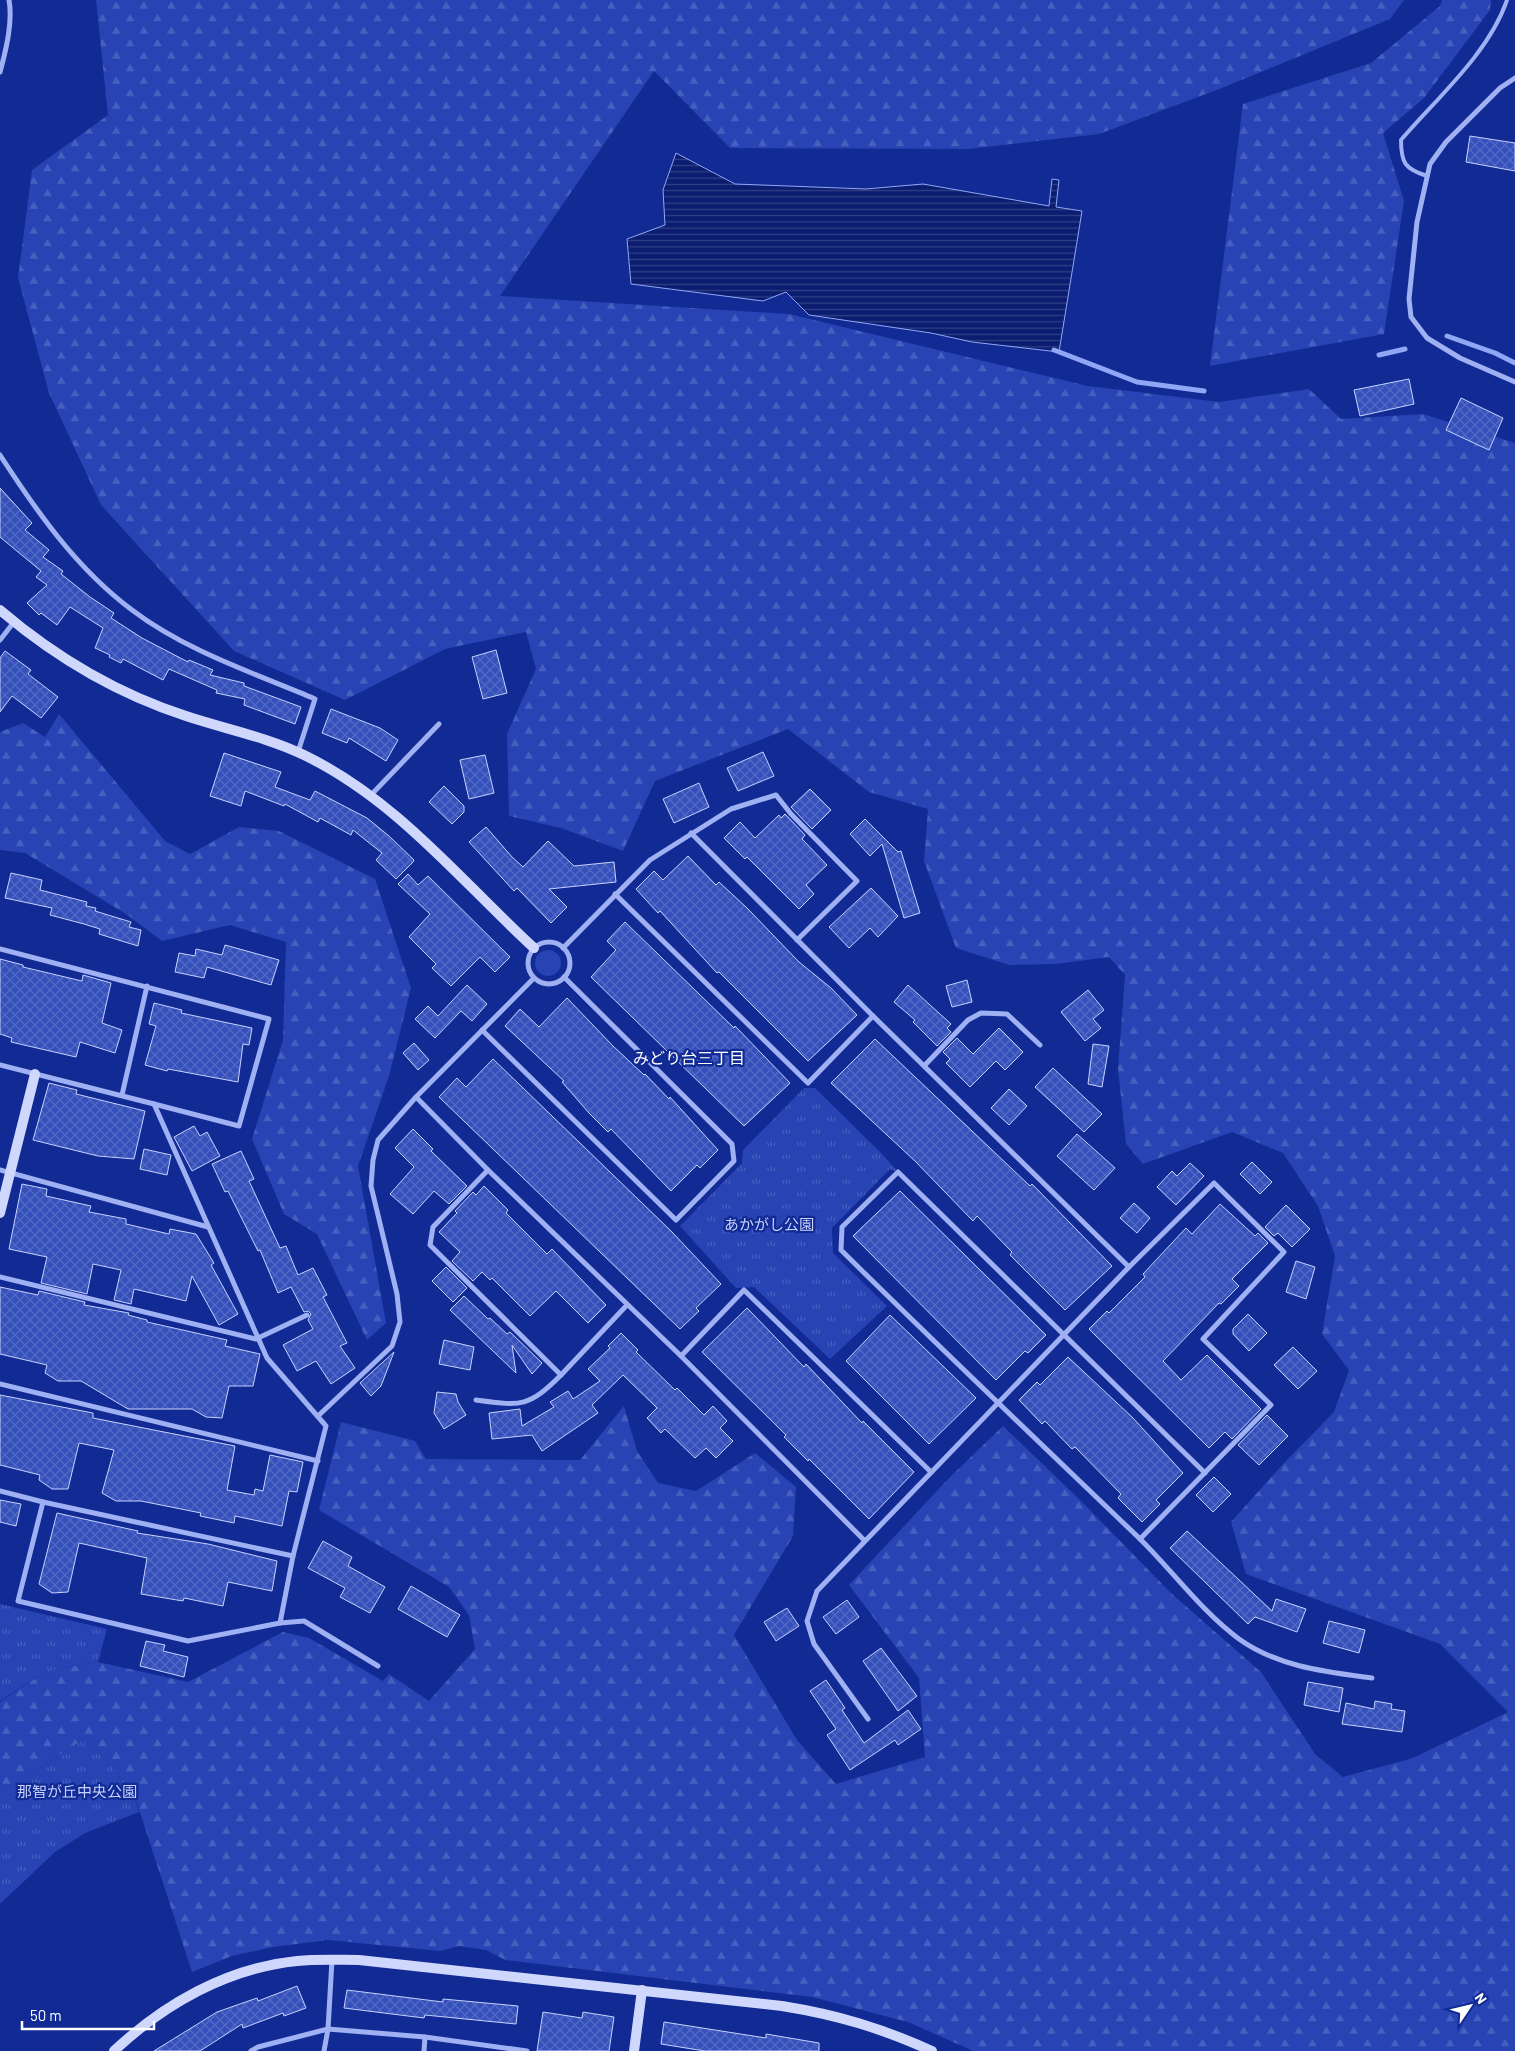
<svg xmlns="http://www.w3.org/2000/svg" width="1515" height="2051" viewBox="0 0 1515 2051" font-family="Barlow,'Noto Sans JP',sans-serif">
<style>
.grass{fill:#2743b4}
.forest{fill:url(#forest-firs)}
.park{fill:url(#park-tufts)}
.water{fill:url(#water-rules);stroke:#91a7f6}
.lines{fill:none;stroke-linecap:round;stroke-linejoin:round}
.stream{stroke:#91a7f6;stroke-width:5}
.building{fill:url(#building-cross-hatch);stroke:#c7d2fd}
.lane{stroke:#9fb0f3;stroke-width:4}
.street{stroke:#9fb0f3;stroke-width:5}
.secondary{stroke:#cfd7fd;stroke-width:10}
.labels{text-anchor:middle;stroke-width:4.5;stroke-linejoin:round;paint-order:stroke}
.park-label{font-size:15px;fill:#c7d2fd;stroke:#112a94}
.neighbourhood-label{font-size:16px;fill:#fff;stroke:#112a94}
</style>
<defs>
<pattern id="forest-firs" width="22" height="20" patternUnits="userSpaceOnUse" patternTransform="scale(1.25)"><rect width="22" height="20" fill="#2743b4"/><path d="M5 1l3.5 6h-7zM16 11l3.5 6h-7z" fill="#475fbf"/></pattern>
<pattern id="park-tufts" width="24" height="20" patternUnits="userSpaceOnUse" patternTransform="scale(1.25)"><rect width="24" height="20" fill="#2743b4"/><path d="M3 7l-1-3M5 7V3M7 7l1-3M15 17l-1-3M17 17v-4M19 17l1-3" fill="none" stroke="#475fbf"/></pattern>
<pattern id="water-rules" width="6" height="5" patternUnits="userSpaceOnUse" patternTransform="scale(1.25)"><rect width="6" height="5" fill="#0b1d70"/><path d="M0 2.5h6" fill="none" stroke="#303f85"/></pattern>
<pattern id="building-cross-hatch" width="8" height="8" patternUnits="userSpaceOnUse" patternTransform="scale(1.25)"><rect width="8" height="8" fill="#3550bb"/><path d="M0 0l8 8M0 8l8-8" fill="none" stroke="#536ac5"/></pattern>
</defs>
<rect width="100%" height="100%" fill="#112a94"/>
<!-- grass -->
<circle class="grass" cx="548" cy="963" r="13"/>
<!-- forest -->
<g class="forest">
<path d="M96,0H1404L1390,19L1222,88L1099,134L968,149L730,148L654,71L500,296L789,314L1088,386L1219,402L1309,389L1341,419L1423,414L1515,443V2051H973L908,2022L812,1997L505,1960L486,1950L459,1946L440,1951L328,1940L273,1947L232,1956L192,1972L134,1794L87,1737L11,1787L0,1783V1702L39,1676L57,1669L98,1662L188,1682L283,1632L309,1638L383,1681L389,1674L429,1701L475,1649L469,1615L449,1587L319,1510L341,1422L415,1441L426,1459L580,1460L624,1406L637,1451L658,1483L696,1491L755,1453L796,1487L793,1536L734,1635L797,1740L836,1784L925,1757L919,1678L849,1585L949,1478L1003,1426L1080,1500L1172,1594L1261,1672L1315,1754L1343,1777L1413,1758L1508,1712L1440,1644L1246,1574L1231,1522L1284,1463L1334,1412L1349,1370L1322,1334L1335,1256L1318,1206L1283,1153L1232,1132L1143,1164L1126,1144L1118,1069L1125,975L1109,957L1056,964L1009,965L956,948L924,861L928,809L869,792L788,729L655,781L623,851L561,828L509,816L507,734L536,669L526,632L445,649L345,700L234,651L101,505L49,393L18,278L32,170L108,115Z"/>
<path d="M1442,0H1491L1490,10L1424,98L1383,133L1404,201L1384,334L1210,366L1243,104L1371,63L1440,6Z"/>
<path d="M59,714L165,841L190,854L239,827L279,831L375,879L411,988L389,1076L358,1166L386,1323L367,1340L317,1234L284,1214L252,1139L283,1040L286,942L230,925L162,941L126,914L25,853L0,850V732L23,723L45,737Z"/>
</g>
<!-- park -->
<g class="park">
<path d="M804,1088H815L884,1156L898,1172L890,1169L832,1228L833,1253L887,1306L830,1359L754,1287L736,1288L680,1226L742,1163L743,1150Z"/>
<path d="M0,1604L107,1629L98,1662L57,1669L39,1676L0,1701Z"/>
<path d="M87,1737L134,1794L139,1812L85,1833L55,1852L0,1904V1783L11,1787Z"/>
</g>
<!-- water -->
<path class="water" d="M676,153L735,184L866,189L923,184L1049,206L1052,179L1059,180L1056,207L1082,211L1059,352L972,342L931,333L809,315L786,292L763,301L631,284L627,239L665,225L663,190Z"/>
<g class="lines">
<!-- stream -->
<g class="stream">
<path d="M1447,336L1495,353L1515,363"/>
<path d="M1054,350L1137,382L1204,391"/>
<path d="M1379,355L1405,349"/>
</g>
</g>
<!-- building -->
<g class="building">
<path d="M1470,136L1515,143V171L1466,162Z"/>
<path d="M1409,379L1414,404L1360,416L1354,390Z"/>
<path d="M1461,398L1503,418L1489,450L1446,430Z"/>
<path d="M0,488L32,523L25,530L49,550L43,557L63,571L61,574L90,597L114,613L111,618L142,638L188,662L189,660L213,670L210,675L244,683V686L301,707L295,724L244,705L245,699L216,693L217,690L169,669L163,680L123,659L121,663L109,657L110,655L95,648L103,628L70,607L57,625L41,613L39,615L27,603L47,585L36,577L41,571L0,537Z"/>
<path d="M496,650L507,693L483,699L472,657Z"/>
<path d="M5,651L31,670L28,674L58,697L41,718L12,696L0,712V658Z"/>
<path d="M331,709L380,728L398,740L386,761L349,738L347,743L322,733Z"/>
<path d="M763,752L774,776L738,791L727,768Z"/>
<path d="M224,753L281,772L275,787L310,800L315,791L367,818L389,836L414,860L413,862L396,879L376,860L382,853L353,830L351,835L320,818L318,822L285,804L284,806L245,791L241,806L210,796Z"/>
<path d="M485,755L494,793L469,799L460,760Z"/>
<path d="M699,783L709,807L674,823L663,799Z"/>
<path d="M444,786L464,806V812L452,824L429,802Z"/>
<path d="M810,789L831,810L812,829L791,807Z"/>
<path d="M785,814L805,835L802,839L827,865L806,885L814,894L799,909L747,857L745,859L724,838L740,822L755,838L779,815L781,818Z"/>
<path d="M865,819L898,852L901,851L920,913L904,918L882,844L870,856L850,834Z"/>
<path d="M486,827L512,857L523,867L548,841L574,866L614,862L616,882L549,889L567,907L551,923L517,888L514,891L469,842Z"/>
<path d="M688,856L716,885L719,882L747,908L799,962L831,988L857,1015L808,1061L719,972L717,973L660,911L658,913L636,889L654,871L663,880Z"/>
<path d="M11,873L42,880L40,890L87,902L86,906L96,908L95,911L131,922L129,927L141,930L138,946L99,934L100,929L84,924L50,915L52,908L5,898Z"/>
<path d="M408,874L418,885L428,876L510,957L495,972L480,957L451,986L432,968L436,964L409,937L430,914L398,884Z"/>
<path d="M871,888L898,916L878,937L870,928L849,948L829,927Z"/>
<path d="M625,922L734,1028L735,1026L790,1083L744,1126L591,977L616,950L607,941Z"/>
<path d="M225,945L279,960L271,985L207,967L204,978L175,972L179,953L195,956L196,949L222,955Z"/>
<path d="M0,959L23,965V967L82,981L83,975L111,983L102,1023L122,1030L115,1053L80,1042L76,1057L11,1042L12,1038L0,1034Z"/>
<path d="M967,980L972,1002L952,1007L946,986Z"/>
<path d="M467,985L487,1004L472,1021L461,1011L435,1038L415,1019L428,1006L438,1016Z"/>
<path d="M908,985L951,1024L947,1028L951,1032L937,1046L913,1022L915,1020L894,1002Z"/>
<path d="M1088,990L1104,1010L1093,1019L1101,1028L1085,1041L1061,1012Z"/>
<path d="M567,998L613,1046L644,1075L645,1074L669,1099L670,1097L718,1150L700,1168L697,1165L671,1191L611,1129L608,1132L589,1113L562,1082L564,1081L505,1026L520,1009L539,1027Z"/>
<path d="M154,1003L182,1010L181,1013L252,1028L249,1045L243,1044L238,1082L168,1069L167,1071L145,1065L156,1026L149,1024Z"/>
<path d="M999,1028L1023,1052L1005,1070L996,1061L970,1087L946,1063L950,1059L943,1052L957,1038L973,1054Z"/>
<path d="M875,1039L1030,1186L1032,1184L1112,1266L1065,1310L1010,1255L1012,1252L977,1216L973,1221L915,1161L831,1083Z"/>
<path d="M414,1043L429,1060L418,1070L403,1053Z"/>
<path d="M1093,1044L1109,1046L1102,1087L1088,1084Z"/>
<path d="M493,1059L671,1231L721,1284L696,1308L699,1311L680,1329L439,1097L457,1078L466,1087Z"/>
<path d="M1053,1068L1102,1114L1084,1132L1035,1087Z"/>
<path d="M49,1083L77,1090L76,1094L145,1111L134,1159L98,1156L33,1140Z"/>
<path d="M1009,1089L1027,1106L1009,1125L991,1108Z"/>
<path d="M194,1126L200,1136L207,1132L220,1156L192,1171L174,1137Z"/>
<path d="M413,1129L433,1149L431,1151L467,1186L449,1204L434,1191L413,1214L390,1194L414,1167L395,1148Z"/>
<path d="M1077,1134L1115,1168L1094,1190L1057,1156Z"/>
<path d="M144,1149L171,1155L167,1175L140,1169Z"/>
<path d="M241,1151L254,1179L249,1181L280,1248L286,1246L298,1275L313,1268L327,1295L323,1297L347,1343L340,1346L355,1368L331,1384L316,1361L297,1371L283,1345L313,1329L308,1320L311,1314L308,1311L304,1312L291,1287L278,1293L260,1250L258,1251L228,1191L225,1192L212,1164Z"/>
<path d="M1252,1162L1272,1182L1260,1194L1240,1174Z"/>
<path d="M1190,1163L1204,1176L1176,1205L1157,1187L1172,1171L1177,1176Z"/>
<path d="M22,1184L47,1189L46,1196L91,1206L89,1212L126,1219V1224L169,1234L170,1229L196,1234L214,1263L211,1265L238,1314L219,1325L192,1276L186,1301L134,1289L131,1304L114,1300L121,1270L93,1264L87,1294L41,1283L47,1257L9,1249Z"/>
<path d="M484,1186L508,1210L506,1213L547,1254L552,1249L606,1305L588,1323L556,1291L530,1316L492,1278L490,1280L482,1272L473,1281L452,1261L460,1252L439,1232L457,1213L455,1211L473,1192L476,1195Z"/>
<path d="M900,1191L1046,1335L1028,1353L1025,1351L996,1380L853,1236Z"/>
<path d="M1134,1203L1150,1218L1137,1233L1120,1218Z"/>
<path d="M1220,1204L1255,1236L1258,1233L1268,1243L1232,1279L1239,1286L1221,1304L1219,1303L1163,1361L1181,1380L1207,1355L1261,1409L1232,1439L1225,1432L1209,1448L1089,1329L1107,1311L1109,1313L1145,1277L1143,1274L1186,1228L1192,1234Z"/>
<path d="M1286,1205L1310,1229L1292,1247L1278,1233L1274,1236L1265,1227Z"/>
<path d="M1296,1261L1315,1267L1306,1299L1286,1292Z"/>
<path d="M446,1267L467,1288L453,1302L432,1281Z"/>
<path d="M0,1287L38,1295L39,1291L85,1302L84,1305L129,1313L128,1315L147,1320V1322L227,1340L225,1346L260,1354L253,1386H229L222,1418L206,1417L192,1409H128L81,1381H58L45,1373L47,1365L0,1354Z"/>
<path d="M464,1296L488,1319L490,1318L507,1334L510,1332L542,1363L532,1374L512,1345L516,1373L450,1310Z"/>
<path d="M747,1308L804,1367L806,1364L862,1423L863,1421L914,1472L869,1519L809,1459L808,1461L784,1437L786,1435L702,1352Z"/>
<path d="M1248,1314L1267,1333L1249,1351L1233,1334V1329Z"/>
<path d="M890,1315L976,1398L929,1444L846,1361Z"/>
<path d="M621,1333L638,1350L636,1352L675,1390L677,1388L704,1415L713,1406L727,1421L720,1428L733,1441L716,1458L706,1448L695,1458L665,1429L661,1433L647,1418L657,1408L623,1375L592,1405L598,1413L542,1451L532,1435L492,1439L489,1413L520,1409L522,1426L554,1407L550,1402L568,1391L573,1399L600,1381L588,1369L610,1348L608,1346Z"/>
<path d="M444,1340L474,1347L470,1370L439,1364Z"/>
<path d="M1293,1347L1317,1371L1298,1389L1274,1365Z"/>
<path d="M394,1352L381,1386L371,1396L360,1383Z"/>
<path d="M1068,1357L1133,1418L1183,1473L1156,1500L1160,1504L1142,1522L1118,1498L1121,1494L1075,1447L1072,1449L1045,1421L1042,1424L1019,1400L1037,1382L1040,1385Z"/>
<path d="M437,1392L456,1394L458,1402L466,1415L444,1429L434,1413Z"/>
<path d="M0,1395L93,1413V1418L235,1446L227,1490L254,1495L255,1489L263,1491L270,1455L303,1462L297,1492L289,1491L282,1526L235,1516L234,1523L200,1516L201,1513L141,1501H116L102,1493L114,1450L79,1443L68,1489H52L39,1480L40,1475L0,1465Z"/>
<path d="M1267,1415L1288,1436L1259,1465L1238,1445Z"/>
<path d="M1214,1477L1231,1494L1213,1512L1196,1495Z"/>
<path d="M0,1500L21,1504L16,1526L0,1522Z"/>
<path d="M57,1513L138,1531L137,1533L208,1544L277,1561L272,1591L228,1582L223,1606L184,1598L183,1601L141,1594L147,1558L79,1543L68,1592L52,1593L39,1584Z"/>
<path d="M1187,1531L1272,1611L1276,1599L1306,1609L1297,1632L1255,1617L1248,1624L1170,1548Z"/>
<path d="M323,1541L352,1557L348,1566L385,1587L370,1613L340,1597L345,1588L308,1568Z"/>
<path d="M411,1586L460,1615L447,1637L398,1609Z"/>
<path d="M847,1600L859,1617L836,1634L823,1617Z"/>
<path d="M787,1608L799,1626L776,1641L764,1622Z"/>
<path d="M1329,1621L1365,1630L1359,1653L1323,1643Z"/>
<path d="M146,1641L165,1645L163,1651L188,1657L184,1677L140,1666Z"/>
<path d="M881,1648L917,1696L898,1711L863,1661Z"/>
<path d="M826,1680L845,1708L842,1710L864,1743L908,1710L921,1729L898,1745L895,1740L850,1770L827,1735L836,1729L810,1691Z"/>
<path d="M1308,1682L1343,1688L1339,1712L1304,1705Z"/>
<path d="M1375,1701L1392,1704L1391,1709L1405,1711L1402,1732L1342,1724L1346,1703L1374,1709Z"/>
<path d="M297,1986L306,2008L284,2016L283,2013L243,2028L242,2024L200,2051H154L217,2012L257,1998L258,2001Z"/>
<path d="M347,1990L443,2002V1999L518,2006L516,2024L425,2015L424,2018L344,2008Z"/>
<path d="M543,2012L582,2018L583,2012L614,2017L609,2051H537Z"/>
<path d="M664,2022L766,2038V2034L819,2043V2051H705L661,2044Z"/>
</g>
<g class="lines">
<!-- lane -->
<path class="lane" d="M1427,176C1405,169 1401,163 1401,140C1437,98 1489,53 1507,0"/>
<!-- street -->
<g class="street">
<path d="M0,72C6,50 13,22 9,0"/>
<path d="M1515,78L1500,88L1446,142L1430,164L1417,222L1409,299L1411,317L1427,338L1460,358L1515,382"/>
<path d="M0,455C37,512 77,569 132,610C186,651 254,673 315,699L298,752"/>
<path d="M0,640L14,622"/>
<path d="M371,795L439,724"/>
<path d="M691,833L873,1016L1129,1267"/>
<path d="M615,894L808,1083L873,1016"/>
<circle cx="549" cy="963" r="21"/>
<path d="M563,948L650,860L731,809L776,795L791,814L857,881L797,940"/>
<path d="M0,949L269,1019L239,1126L154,1104"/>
<path d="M482,1030L676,1220L734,1161L732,1144L564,977"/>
<path d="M0,1065L154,1104L267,1358L326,1426L293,1556L280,1623L188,1641L18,1601L43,1502"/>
<path d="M925,1065L968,1020L981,1013L1007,1014L1040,1045"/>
<path d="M122,1095L147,986"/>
<path d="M416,1097L488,1170L681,1356L864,1540"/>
<path d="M0,1170L208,1227"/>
<path d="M488,1170L433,1227L430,1245L561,1375L627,1305"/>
<path d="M0,1277L256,1339L307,1315"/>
<path d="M681,1356L744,1290L931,1472"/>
<path d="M0,1384L318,1461"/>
<path d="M476,1400C521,1406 528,1408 561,1375"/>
<path d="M318,1416L392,1346L400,1322L397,1294L371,1186L373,1160L378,1140L416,1097L534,978"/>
<path d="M1205,1473L898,1172L842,1227L841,1250C939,1347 1039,1442 1138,1537C1172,1570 1201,1611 1239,1639C1278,1667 1327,1672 1372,1678"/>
<path d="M0,1491L43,1502L293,1556"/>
<path d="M280,1623L304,1621L378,1666"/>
<path d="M868,1719L814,1644L807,1621L817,1591L1129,1267L1214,1183L1284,1252L1203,1339L1271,1405L1140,1539"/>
<path d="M251,2051L258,2047L328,2029L425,2037L527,2051"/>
<path d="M324,2051L328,2029L332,1960"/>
<path d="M424,2051L425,2037"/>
</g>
<!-- secondary -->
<g class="secondary">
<path d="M0,610C54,656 118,694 186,716C225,729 267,737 304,755C397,800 460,880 534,948"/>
<path d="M0,1213L35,1074"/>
<path d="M114,2051C164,2004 227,1968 297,1961C317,1959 338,1960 359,1960L782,2006C838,2015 881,2028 932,2051"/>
<path d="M634,2051L642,1990"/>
</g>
</g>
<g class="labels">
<!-- park labels -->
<g class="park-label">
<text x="769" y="1230">あかがし公園</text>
<text x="77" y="1797">那智が丘中央公園</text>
</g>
<!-- neighbourhood labels -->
<g class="neighbourhood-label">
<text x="689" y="1064">みどり台三丁目</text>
</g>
</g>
<!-- north arrow -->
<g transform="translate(1470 2006) rotate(55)" stroke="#112a94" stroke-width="4" paint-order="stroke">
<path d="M0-4L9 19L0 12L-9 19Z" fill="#ffffff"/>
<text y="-8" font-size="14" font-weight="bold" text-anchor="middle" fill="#ffffff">N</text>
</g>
<!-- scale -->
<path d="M22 2021v8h132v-8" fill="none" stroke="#ffffff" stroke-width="2.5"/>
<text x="30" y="2021" font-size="15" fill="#ffffff" stroke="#112a94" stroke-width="4" paint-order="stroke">50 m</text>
</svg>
